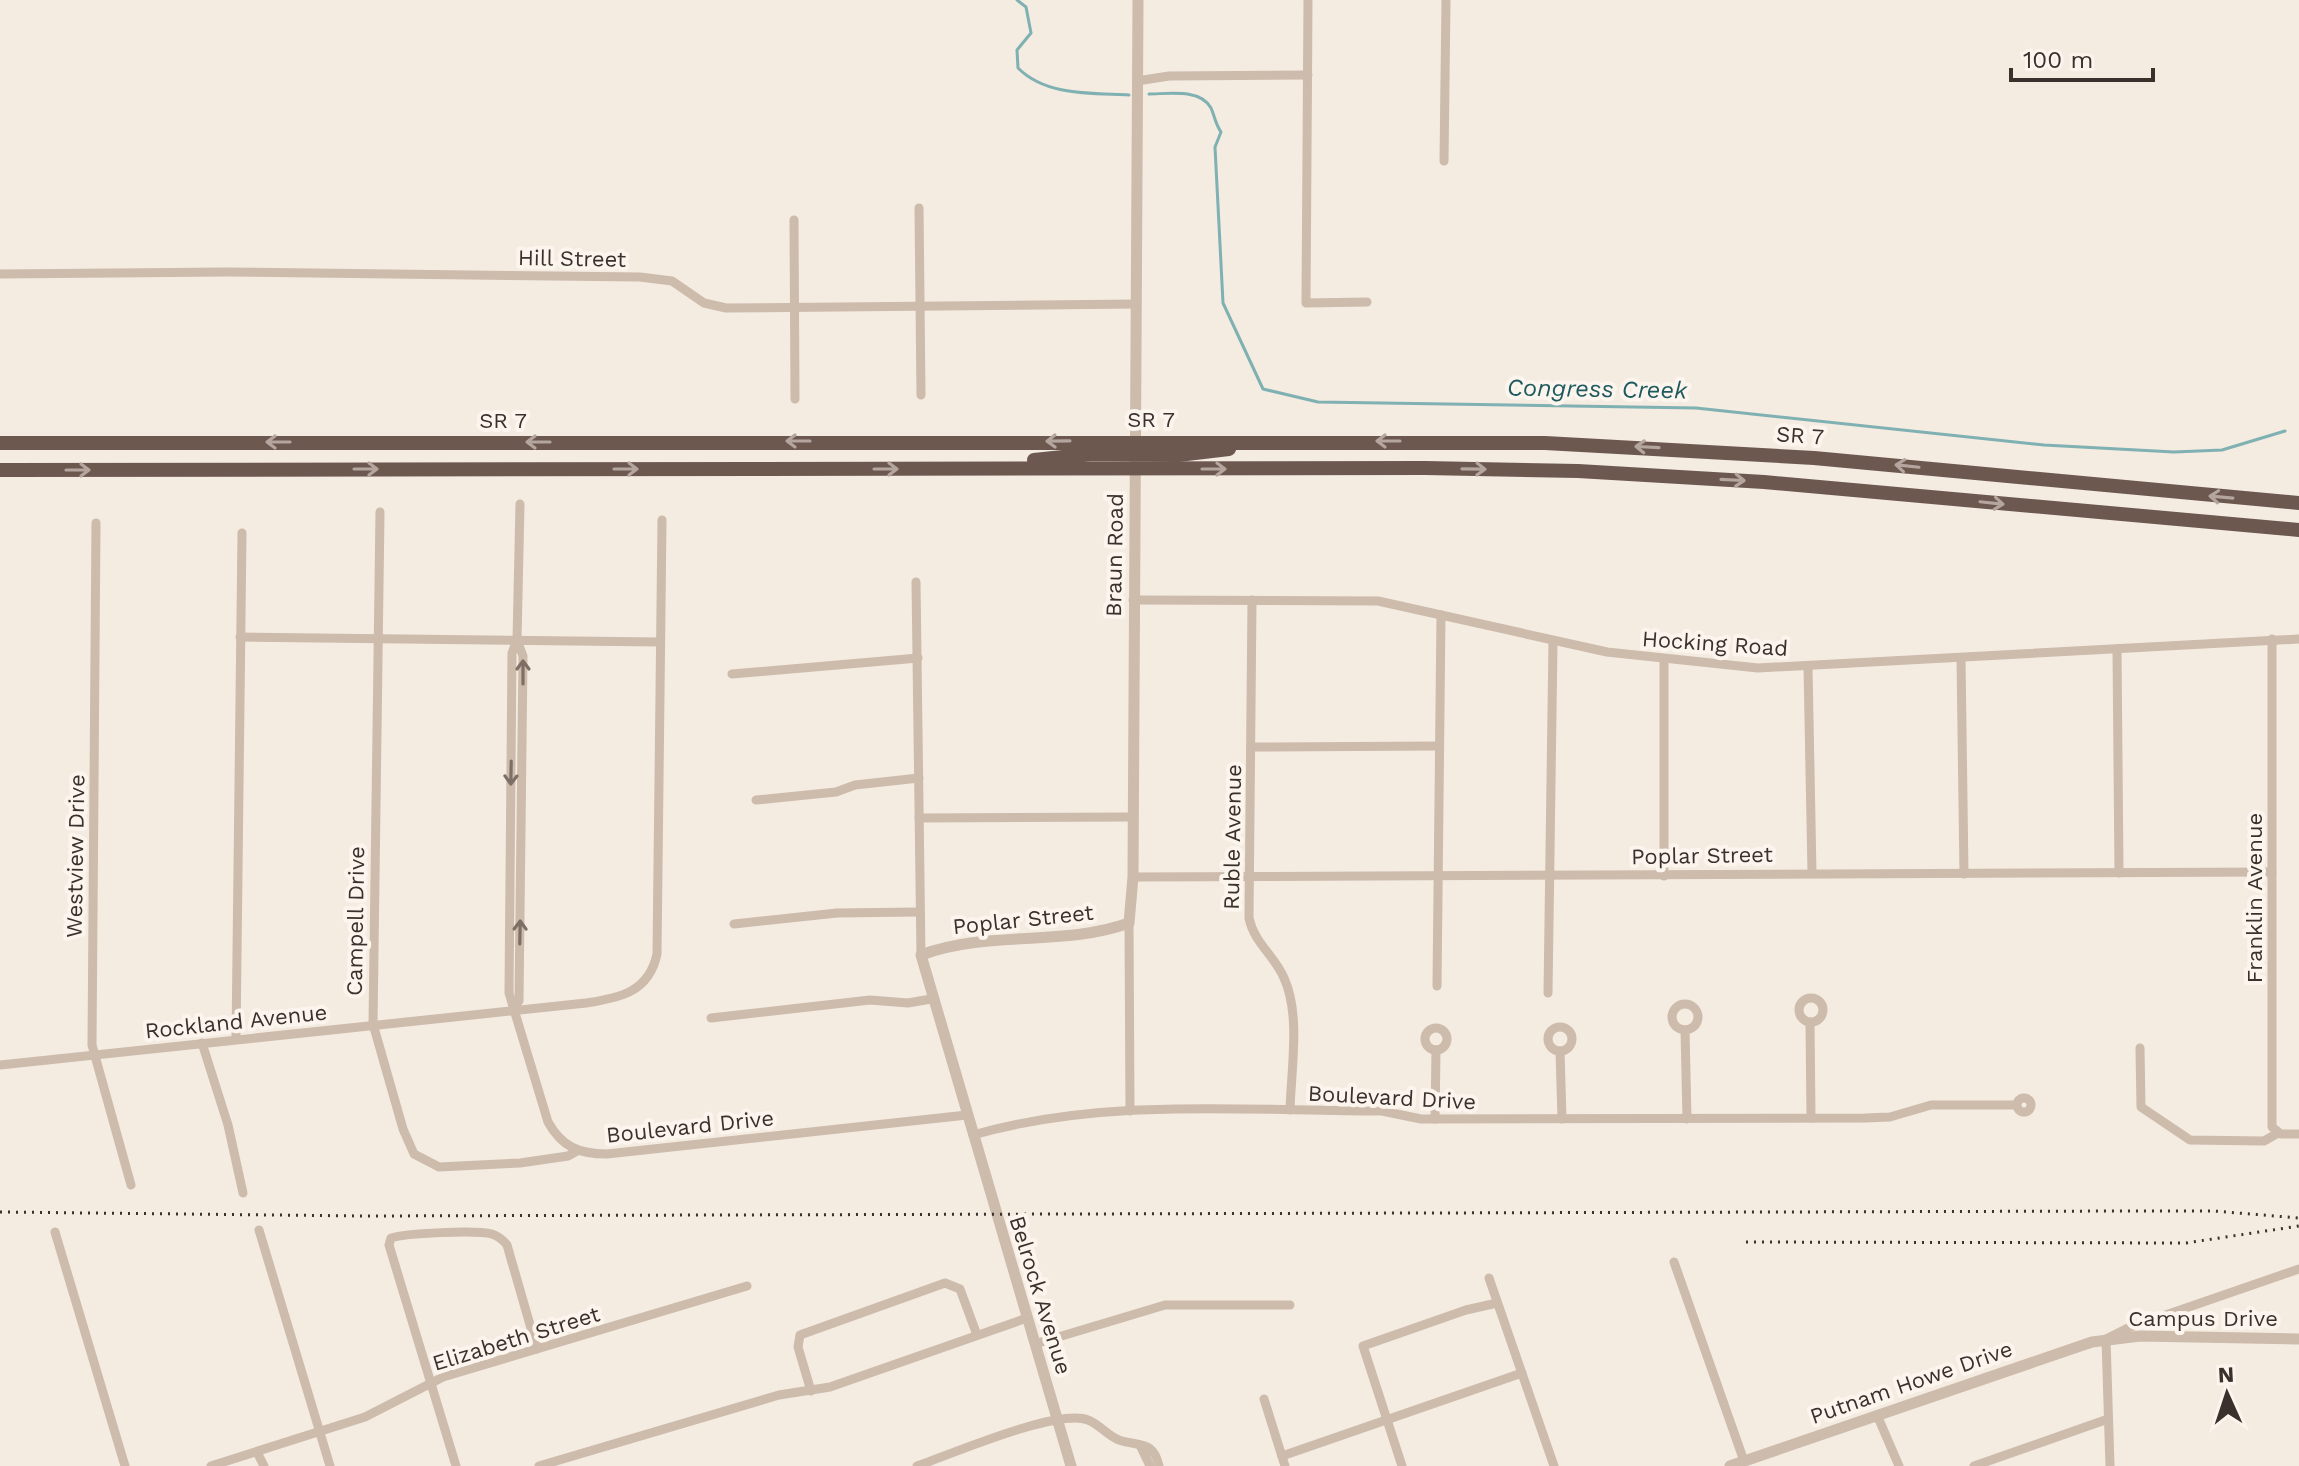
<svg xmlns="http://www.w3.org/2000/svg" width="2299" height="1466" viewBox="0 0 2299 1466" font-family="'Work Sans',sans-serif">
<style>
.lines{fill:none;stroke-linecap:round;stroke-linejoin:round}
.stream{stroke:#7fb0b2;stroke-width:3}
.minor{stroke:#cdbbac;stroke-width:9}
.tertiary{stroke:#cdbbac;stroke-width:11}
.trunk{stroke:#6c584f;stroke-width:14}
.rail{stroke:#3b302b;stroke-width:3;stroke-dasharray:2 6;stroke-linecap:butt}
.oneway{stroke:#b4a69e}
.oneway2{stroke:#7d6f65}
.labels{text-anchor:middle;stroke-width:8;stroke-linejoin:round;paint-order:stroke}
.street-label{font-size:22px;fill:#3b302b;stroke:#fbf5ee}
.water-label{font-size:24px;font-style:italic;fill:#1f5a5e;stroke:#fbf5ee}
</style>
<rect width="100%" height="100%" fill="#f4ebe1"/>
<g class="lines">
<!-- stream -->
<g class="stream">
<path d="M1017,0L1026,7L1031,33L1017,50L1018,68C1046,96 1090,93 1129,95"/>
<path d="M1149,94C1167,94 1200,88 1211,108C1215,117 1215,123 1221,132L1215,147L1223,303L1263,389L1318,402L1696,408L2044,445L2174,452L2222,450L2285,431"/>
</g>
<!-- minor -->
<g class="minor">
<path d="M1308,0L1306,303L1367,302"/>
<path d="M1137,81L1169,76L1308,75"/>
<path d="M1444,161L1446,0"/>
<path d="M919,208L921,395"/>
<path d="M794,220L795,399"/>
<path d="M0,274L227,272L640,277L672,281L704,303L726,308L1137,304"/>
<path d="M520,504L517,640L512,653L509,993L548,1122C562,1147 579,1154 607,1154L967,1115"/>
<path d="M380,512L373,1024L403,1129L414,1154L439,1167L520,1163L568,1156L577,1151"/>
<path d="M96,523L92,1045L131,1185"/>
<path d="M916,582L921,955"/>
<path d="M1133,600L1378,601L1607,652L1758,668L2299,639"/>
<path d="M1252,600L1249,918C1254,943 1275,956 1284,978C1301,1015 1291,1070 1290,1110"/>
<path d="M240,637L660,642"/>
<path d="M2272,639V1127L2281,1134H2299"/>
<path d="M2117,649L2119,873"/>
<path d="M1961,658L1964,874"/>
<path d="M1808,667L1812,873"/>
<path d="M732,674L918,658"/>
<path d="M1251,747L1438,746"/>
<path d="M756,800L836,792L855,785L919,778"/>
<path d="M919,818L1133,817"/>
<path d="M1664,876V660"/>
<path d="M1133,877L2272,872"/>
<path d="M1129,923L1130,1111"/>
<path d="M734,924L837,913L918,912"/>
<path d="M1437,986L1441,615"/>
<path d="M1548,993L1553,641"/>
<circle cx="1811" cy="1010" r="12"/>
<circle cx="1685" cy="1017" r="13"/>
<path d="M514,1008L519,1001L523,656L517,640"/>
<path d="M711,1018L870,1000L908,1003L931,999"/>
<path d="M1810,1022L1811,1118"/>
<circle cx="1560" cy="1039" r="12"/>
<circle cx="1436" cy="1039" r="11"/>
<path d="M1685,1030L1687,1119"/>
<path d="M236,1039L242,533"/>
<path d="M202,1043L228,1125L243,1193"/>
<path d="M2140,1048L2141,1107L2190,1140L2264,1141L2278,1133"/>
<path d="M1560,1051L1562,1119"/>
<path d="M0,1065L586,1003C620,998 649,992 657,954L662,520"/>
<circle cx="2024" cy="1105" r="7"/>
<path d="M1435,1119L1436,1050"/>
<path d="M973,1135C1105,1097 1246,1111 1382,1111L1421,1119L1865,1118L1890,1117L1931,1105H2016"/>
<path d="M259,1230L330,1466"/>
<path d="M55,1232L125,1466"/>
<path d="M1674,1262L1744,1461"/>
<path d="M1489,1278L1554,1466"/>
<path d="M1035,1344L1165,1305H1290"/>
<path d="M811,1391L798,1347L800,1335L945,1283L960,1289L977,1335"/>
<path d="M1264,1399L1285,1466"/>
<path d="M1877,1415L1899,1466"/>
<path d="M1140,1445L1150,1466"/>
<path d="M257,1452L264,1466"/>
<path d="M1282,1456L1522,1373"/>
<path d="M211,1466L365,1417L443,1377L747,1286"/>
<path d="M456,1466L389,1245L391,1238C406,1233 476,1230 492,1234C498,1236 503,1240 507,1245L537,1349"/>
<path d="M539,1466L779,1395L830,1387L1027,1318"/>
<path d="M917,1466C952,1454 1058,1408 1088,1420C1099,1424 1108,1436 1119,1440C1140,1447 1153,1440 1159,1466"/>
<path d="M1402,1466L1363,1346L1466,1310L1497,1303"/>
<path d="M1974,1466L2108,1419"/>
<path d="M2110,1466L2106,1339L2128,1328L2299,1269"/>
</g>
<!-- tertiary -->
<g class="tertiary">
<path d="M1071,1466L921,955C987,930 1062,947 1129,923L1133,877L1138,0"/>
<path d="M1730,1466L2092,1342L2140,1336L2299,1339"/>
</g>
<!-- trunk -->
<g class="trunk">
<path d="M0,443H1545L1814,458L2299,503"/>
<path d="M1034,460L1092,454L1178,455L1229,449"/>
<path d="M0,470L1425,468L1578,471L1764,482L2299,530"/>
</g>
<!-- rail -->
<g class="rail">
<path d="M0,1212L364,1216L2129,1211H2214L2299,1218"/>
<path d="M1746,1242L2186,1243L2299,1226"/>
</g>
</g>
<!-- one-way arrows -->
<defs><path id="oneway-shaft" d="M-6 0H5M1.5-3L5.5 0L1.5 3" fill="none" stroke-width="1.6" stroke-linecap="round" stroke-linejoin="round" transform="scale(2)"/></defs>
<g class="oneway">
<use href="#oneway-shaft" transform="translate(798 441) rotate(180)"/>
<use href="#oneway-shaft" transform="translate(1058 441) rotate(179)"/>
<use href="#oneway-shaft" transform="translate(1388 441) rotate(180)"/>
<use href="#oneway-shaft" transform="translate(278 442) rotate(180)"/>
<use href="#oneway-shaft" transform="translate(538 442) rotate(180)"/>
<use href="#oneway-shaft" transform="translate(1647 447) rotate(-177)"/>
<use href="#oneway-shaft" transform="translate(1907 466) rotate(-174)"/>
<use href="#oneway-shaft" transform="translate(366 469)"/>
<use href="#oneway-shaft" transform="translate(626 469)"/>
<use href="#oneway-shaft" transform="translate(886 469)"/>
<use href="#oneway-shaft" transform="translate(1214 469)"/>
<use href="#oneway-shaft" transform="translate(1474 469) rotate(1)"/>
<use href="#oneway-shaft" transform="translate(78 470)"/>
<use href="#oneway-shaft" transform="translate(1733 480) rotate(3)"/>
<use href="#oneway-shaft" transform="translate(2221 497) rotate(-175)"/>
<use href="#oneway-shaft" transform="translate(1992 503) rotate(6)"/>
</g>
<g class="oneway2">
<use href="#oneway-shaft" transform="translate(523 672) rotate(-90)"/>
<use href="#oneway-shaft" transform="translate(511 773) rotate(91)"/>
<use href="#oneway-shaft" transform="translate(520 932) rotate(-89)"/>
</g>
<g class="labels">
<!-- street labels -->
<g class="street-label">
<text transform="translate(572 258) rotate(1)" y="8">Hill Street</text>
<text x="1151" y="427">SR 7</text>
<text x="503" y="428">SR 7</text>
<text transform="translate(1800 435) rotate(4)" y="8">SR 7</text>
<text transform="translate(1114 555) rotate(-89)" y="8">Braun Road</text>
<text transform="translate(1715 643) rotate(4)" y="8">Hocking Road</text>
<text transform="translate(1232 837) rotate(-89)" y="8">Ruble Avenue</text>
<text transform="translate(1702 855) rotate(-1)" y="8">Poplar Street</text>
<text transform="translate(75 856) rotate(-89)" y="8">Westview Drive</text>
<text transform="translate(2254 898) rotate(-90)" y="8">Franklin Avenue</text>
<text transform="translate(1023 919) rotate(-6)" y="8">Poplar Street</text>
<text transform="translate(355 921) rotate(-89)" y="8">Campell Drive</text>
<text transform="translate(236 1021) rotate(-6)" y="8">Rockland Avenue</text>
<text transform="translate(1392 1097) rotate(3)" y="8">Boulevard Drive</text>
<text transform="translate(690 1126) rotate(-6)" y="8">Boulevard Drive</text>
<text transform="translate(1041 1295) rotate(73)" y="8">Belrock Avenue</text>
<text x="2203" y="1326">Campus Drive</text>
<text transform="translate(516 1338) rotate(-17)" y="8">Elizabeth Street</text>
<text transform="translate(1911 1382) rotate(-19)" y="8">Putnam Howe Drive</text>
</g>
<!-- water labels -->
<g class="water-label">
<text transform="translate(1597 389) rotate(1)" y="8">Congress Creek</text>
</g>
</g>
<!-- north arrow -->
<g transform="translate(2227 1394) rotate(357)" stroke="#fbf5ee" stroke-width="6" paint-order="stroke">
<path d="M0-6L14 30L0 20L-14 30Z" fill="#3b302b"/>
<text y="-12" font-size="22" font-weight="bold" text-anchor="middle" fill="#3b302b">N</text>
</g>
<!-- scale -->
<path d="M2011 68v12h142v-12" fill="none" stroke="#3b302b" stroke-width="4"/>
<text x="2023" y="68" font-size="24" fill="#3b302b" stroke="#fbf5ee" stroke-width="6" paint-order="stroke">100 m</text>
</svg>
